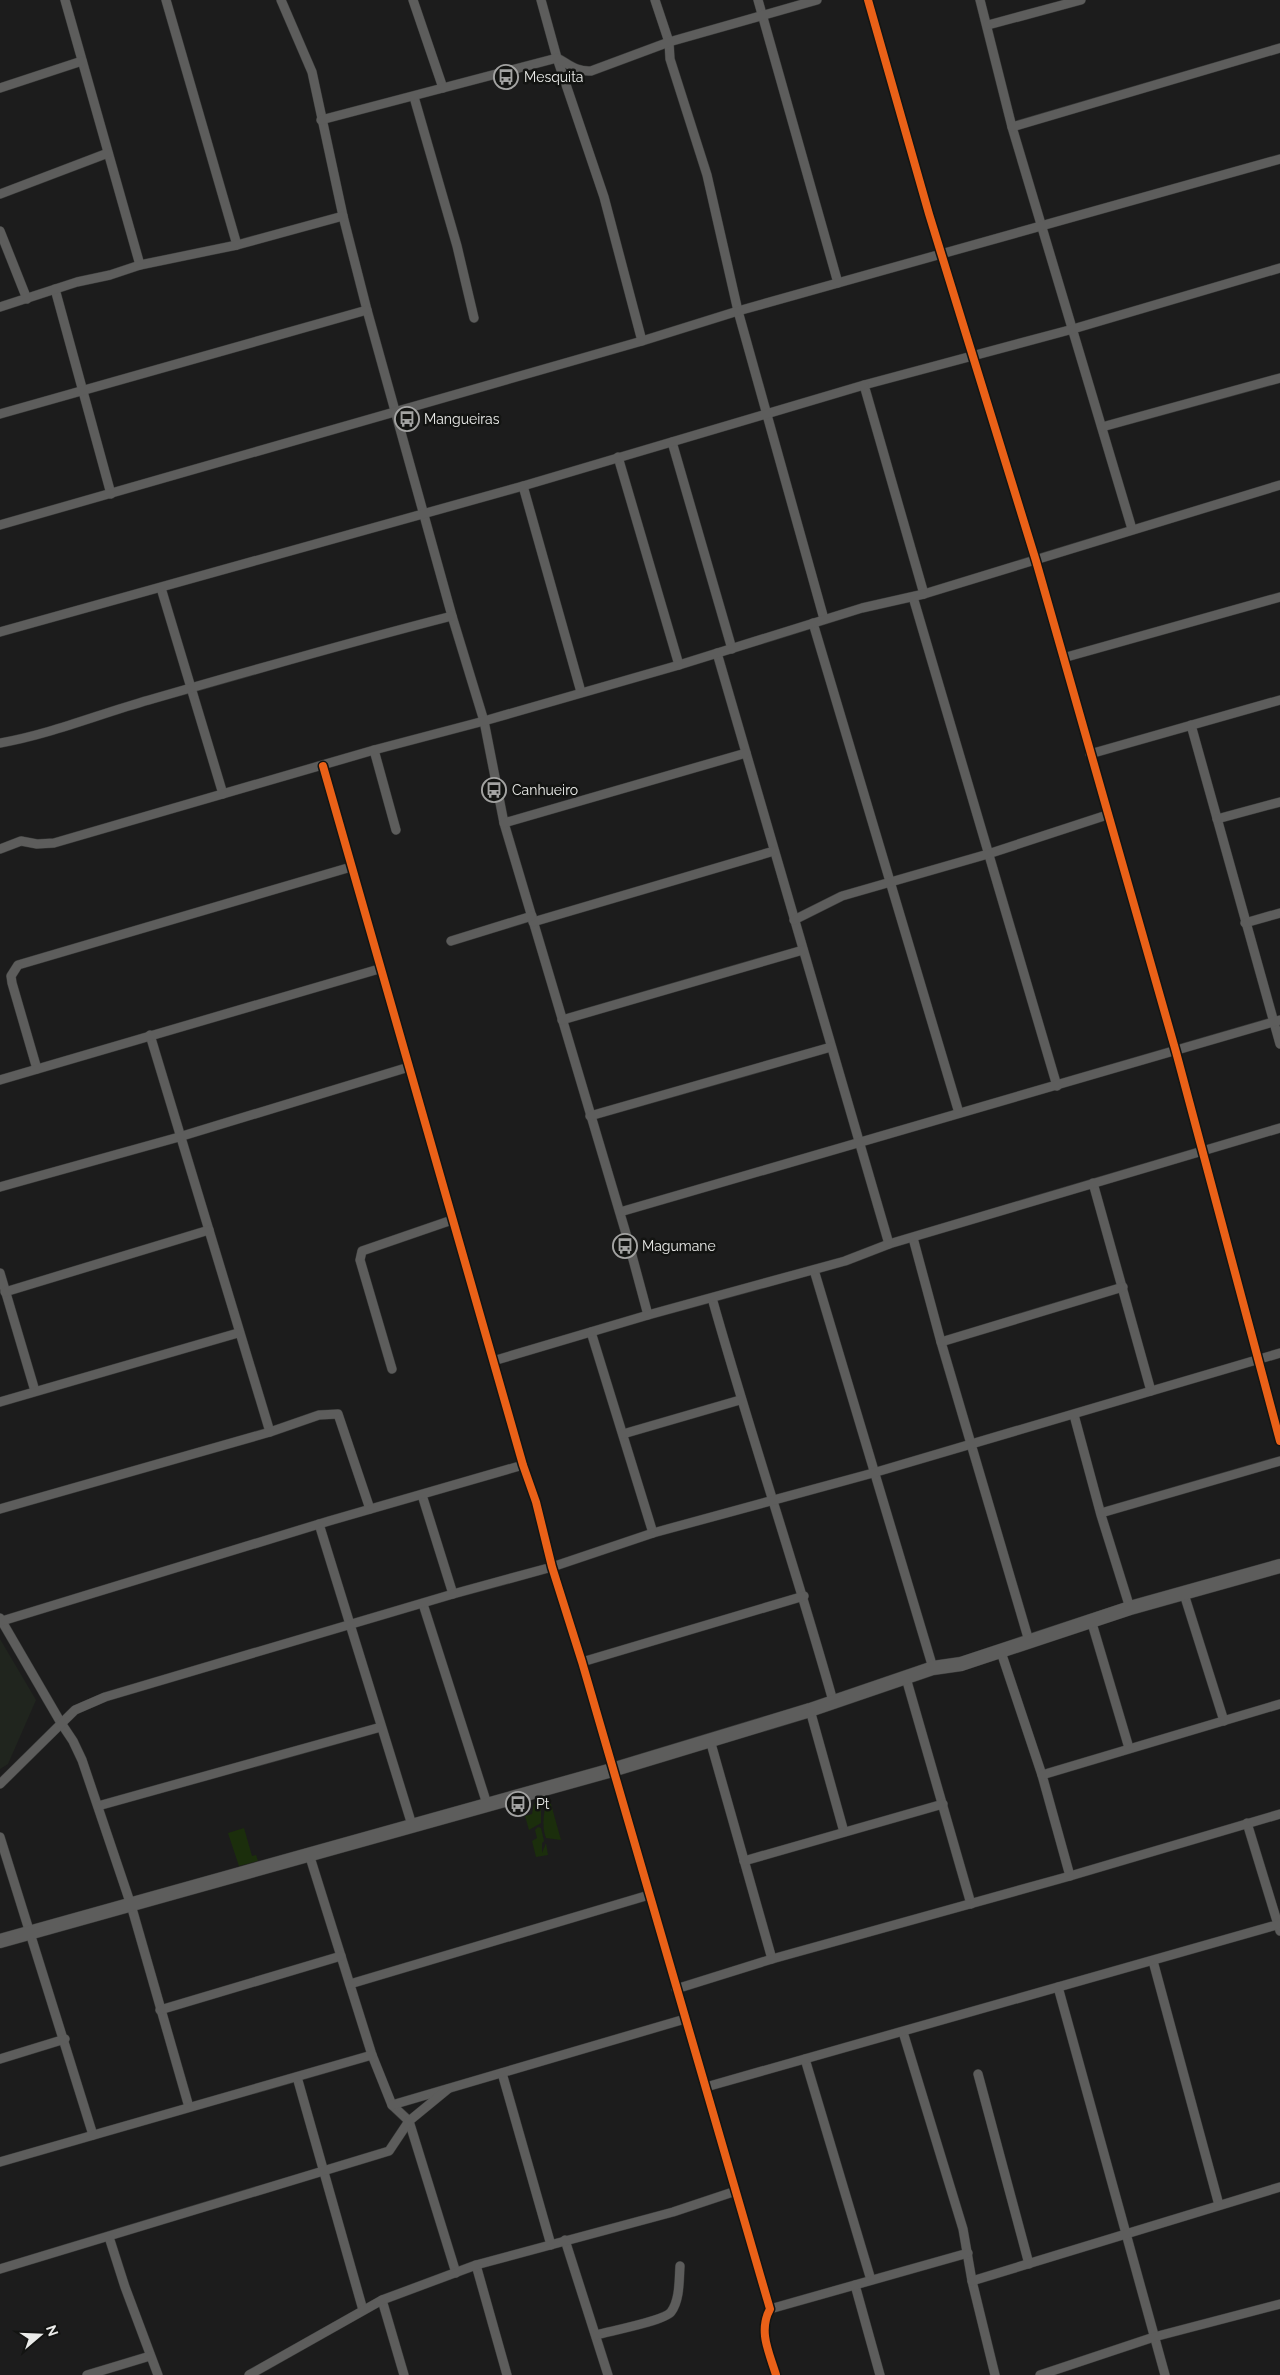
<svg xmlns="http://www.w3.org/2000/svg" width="1280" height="2375" viewBox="0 0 1280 2375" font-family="Raleway,sans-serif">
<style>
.built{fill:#20251e}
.green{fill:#1b2e0c}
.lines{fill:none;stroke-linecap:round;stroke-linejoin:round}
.street-casing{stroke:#373837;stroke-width:10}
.secondary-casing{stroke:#373837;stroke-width:15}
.street{stroke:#5d5d5c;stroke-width:9}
.secondary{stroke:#5d5d5c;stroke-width:14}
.cycleway-casing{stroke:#131412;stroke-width:11}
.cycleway{stroke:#ea6118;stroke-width:8}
.labels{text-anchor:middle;stroke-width:5;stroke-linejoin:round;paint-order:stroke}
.poi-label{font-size:14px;fill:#ebecea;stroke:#131412;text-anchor:start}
</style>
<rect width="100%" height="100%" fill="#1c1c1c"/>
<!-- built -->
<path class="built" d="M0,1639L36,1700L8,1764L0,1769Z"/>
<!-- green -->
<g class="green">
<path d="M549,1797L561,1840L546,1838C541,1826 544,1807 549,1797Z"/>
<path d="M541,1800V1823L529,1830L525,1816L532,1814L534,1804Z"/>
<path d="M538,1827L541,1828L544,1841L542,1843V1853L546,1843L548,1855L536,1857L532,1841L537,1838L535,1830Z"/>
<path d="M244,1828L252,1856L256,1855L258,1861L239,1866L228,1833Z"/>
</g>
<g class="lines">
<defs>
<g id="street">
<path d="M65,0L140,265"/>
<path d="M166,0L237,245"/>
<path d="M281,0L312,72L343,216L367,310L452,616L484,721L504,823L627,1237L648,1315"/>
<path d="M413,0L443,88"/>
<path d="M541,0L557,58L604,197L642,341"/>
<path d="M655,0L669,42L670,59L707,175L738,311L824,619"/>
<path d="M758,0L838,283"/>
<path d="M868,0L929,214L1036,561L1176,1052L1280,1441"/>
<path d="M980,0L1012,127L1132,529"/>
<path d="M988,25L1081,0"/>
<path d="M0,88L82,61"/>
<path d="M414,97L457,246L474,318"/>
<path d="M321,120L557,58C569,64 576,72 591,71L669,42L817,0"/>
<path d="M1012,127L1280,48"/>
<path d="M0,194L108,153"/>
<path d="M0,231L27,299"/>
<path d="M55,289L111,494"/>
<path d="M0,307L77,282L110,275L140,265L237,245L343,216"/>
<path d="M0,414L367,310"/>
<path d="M1102,427L1280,378"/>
<path d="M672,442L732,649"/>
<path d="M618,457L679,665"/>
<path d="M523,486L581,692"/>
<path d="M0,525L642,341L738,311L1280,159"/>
<path d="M161,588L223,794"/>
<path d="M924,594L864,385L1073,329L1280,268"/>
<path d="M913,597L1057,1086"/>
<path d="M813,623L959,1113"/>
<path d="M0,632L523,486L864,385"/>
<path d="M717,653L889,1244"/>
<path d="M1063,658L1280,597"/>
<path d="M1191,725L1280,1044"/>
<path d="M0,743C51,734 99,714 149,700C250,671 350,642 452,616"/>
<path d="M374,750L396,830"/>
<path d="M1090,754L1280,700"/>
<path d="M323,766L523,1465L536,1502L552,1567L582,1662L770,2309C758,2331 769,2352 776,2375"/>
<path d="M1217,819L1280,802"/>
<path d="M504,823L746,753"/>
<path d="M0,849L21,841L37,844L54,843L374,750L484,721L679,665L862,608L924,594L1280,485"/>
<path d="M794,920L842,896L988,854L1107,815"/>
<path d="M533,922L774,851"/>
<path d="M1245,923L1280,913"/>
<path d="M451,941L532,916"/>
<path d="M562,1020L803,950"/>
<path d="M150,1035L270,1432"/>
<path d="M37,1069L12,983L11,976L18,965L351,867"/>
<path d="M0,1080L379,969"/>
<path d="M590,1116L831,1047"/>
<path d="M1093,1183L1151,1391"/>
<path d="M0,1187L179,1137L409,1067"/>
<path d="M620,1212L1280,1020"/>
<path d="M913,1238L941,1342L1029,1641"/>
<path d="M814,1270L933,1668"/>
<path d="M0,1273L35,1391"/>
<path d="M5,1292L209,1230"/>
<path d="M712,1298C750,1433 795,1566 833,1701"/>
<path d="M591,1332L653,1533"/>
<path d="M941,1342L1123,1287"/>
<path d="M493,1361L648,1315L845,1261L889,1244L1280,1128"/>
<path d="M392,1369L360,1260L362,1251L452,1220"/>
<path d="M0,1402L238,1333"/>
<path d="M1074,1415L1101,1515L1130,1608"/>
<path d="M623,1434L740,1400"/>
<path d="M422,1495L453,1594"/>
<path d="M0,1509L270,1432L319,1415L338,1414L370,1509"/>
<path d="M1101,1513L1280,1461"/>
<path d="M319,1524L412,1825"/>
<path d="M1184,1594L1224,1721"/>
<path d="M423,1604L487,1804"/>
<path d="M0,1618L61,1723L73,1741L82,1760L131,1905L189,2107"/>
<path d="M1091,1620L1129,1748"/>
<path d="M2,1621L329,1521L523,1465"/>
<path d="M1000,1649L1042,1775L1070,1876"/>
<path d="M582,1662L804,1596"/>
<path d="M906,1678L971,1904"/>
<path d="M810,1710L844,1832"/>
<path d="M710,1740L772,1959"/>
<path d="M1042,1775L1280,1704"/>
<path d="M0,1784L75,1710L105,1697L453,1594L552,1567L653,1533L873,1473L1280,1353"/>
<path d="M98,1806L381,1727"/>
<path d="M1247,1823L1280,1931"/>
<path d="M0,1837L93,2135"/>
<path d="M309,1854L372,2055L392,2105L409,2121L456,2273"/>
<path d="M744,1861L943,1804"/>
<path d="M1153,1961L1219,2205"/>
<path d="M350,1984L649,1895"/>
<path d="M1058,1987L1165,2375"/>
<path d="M676,1989L772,1959L1070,1876L1280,1814"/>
<path d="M160,2010L341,1956"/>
<path d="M903,2032L963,2229L972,2281L995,2375"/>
<path d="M0,2059L65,2039"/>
<path d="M805,2059L871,2280"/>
<path d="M502,2073L551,2245"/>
<path d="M978,2074L1029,2264"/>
<path d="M297,2077L363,2310"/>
<path d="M706,2087L1280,1924"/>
<path d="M392,2105L685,2019"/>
<path d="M0,2162L372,2055"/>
<path d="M109,2237L125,2287L158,2375"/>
<path d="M565,2240L608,2375"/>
<path d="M476,2265L507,2375"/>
<path d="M0,2269L389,2151L409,2121L448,2089"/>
<path d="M972,2281L1280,2187"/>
<path d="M855,2285L880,2375"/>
<path d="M382,2300L404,2375"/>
<path d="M770,2309L968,2253"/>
<path d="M596,2335C610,2331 664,2321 671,2312C680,2300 679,2280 680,2266"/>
<path d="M87,2375L150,2356"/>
<path d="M249,2375L382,2300L476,2265L673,2212L736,2191"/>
<path d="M1040,2375L1154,2337L1280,2304"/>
</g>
<path id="secondary" d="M0,1941L612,1770L810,1710L933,1668L961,1664L1130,1608L1280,1566"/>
</defs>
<!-- street casing -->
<use href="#street" class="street-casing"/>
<!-- secondary casing -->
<use href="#secondary" class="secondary-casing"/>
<!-- street -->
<use href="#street" class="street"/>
<!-- secondary -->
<use href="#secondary" class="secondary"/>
<defs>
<g id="cycleway">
<path d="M868,0L929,214L1036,561L1176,1052L1280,1441"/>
<path d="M323,766L523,1465L536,1502L552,1567L582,1662L770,2309C758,2331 769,2352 776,2375"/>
</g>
</defs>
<!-- cycleway casing -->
<use href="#cycleway" class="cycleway-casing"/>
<!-- cycleway -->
<use href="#cycleway" class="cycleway"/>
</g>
<!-- icons -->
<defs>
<symbol id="bus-ring" viewBox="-11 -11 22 22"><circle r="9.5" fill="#131412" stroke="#a3a3a2" stroke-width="1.5"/><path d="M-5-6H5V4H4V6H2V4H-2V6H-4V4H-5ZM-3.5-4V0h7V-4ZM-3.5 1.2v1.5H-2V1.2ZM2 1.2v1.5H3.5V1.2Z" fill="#a3a3a2"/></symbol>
</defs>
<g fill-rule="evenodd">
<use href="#bus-ring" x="492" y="63" width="28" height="28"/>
<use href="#bus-ring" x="393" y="405" width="28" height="28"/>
<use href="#bus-ring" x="480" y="776" width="28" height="28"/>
<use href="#bus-ring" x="611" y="1232" width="28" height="28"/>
<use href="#bus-ring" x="504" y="1790" width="28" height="28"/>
</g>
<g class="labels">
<!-- poi labels -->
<g class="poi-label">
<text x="524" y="82">Mesquita</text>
<text x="424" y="424">Mangueiras</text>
<text x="512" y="795">Canhueiro</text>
<text x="642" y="1251">Magumane</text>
<text x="536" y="1809">Pt</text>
</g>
</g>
<!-- north arrow -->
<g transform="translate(40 2335) rotate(71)" stroke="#131412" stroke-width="4" paint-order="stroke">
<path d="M0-4L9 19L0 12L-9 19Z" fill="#ebecea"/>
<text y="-8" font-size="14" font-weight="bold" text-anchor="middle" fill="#ebecea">N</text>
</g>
</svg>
